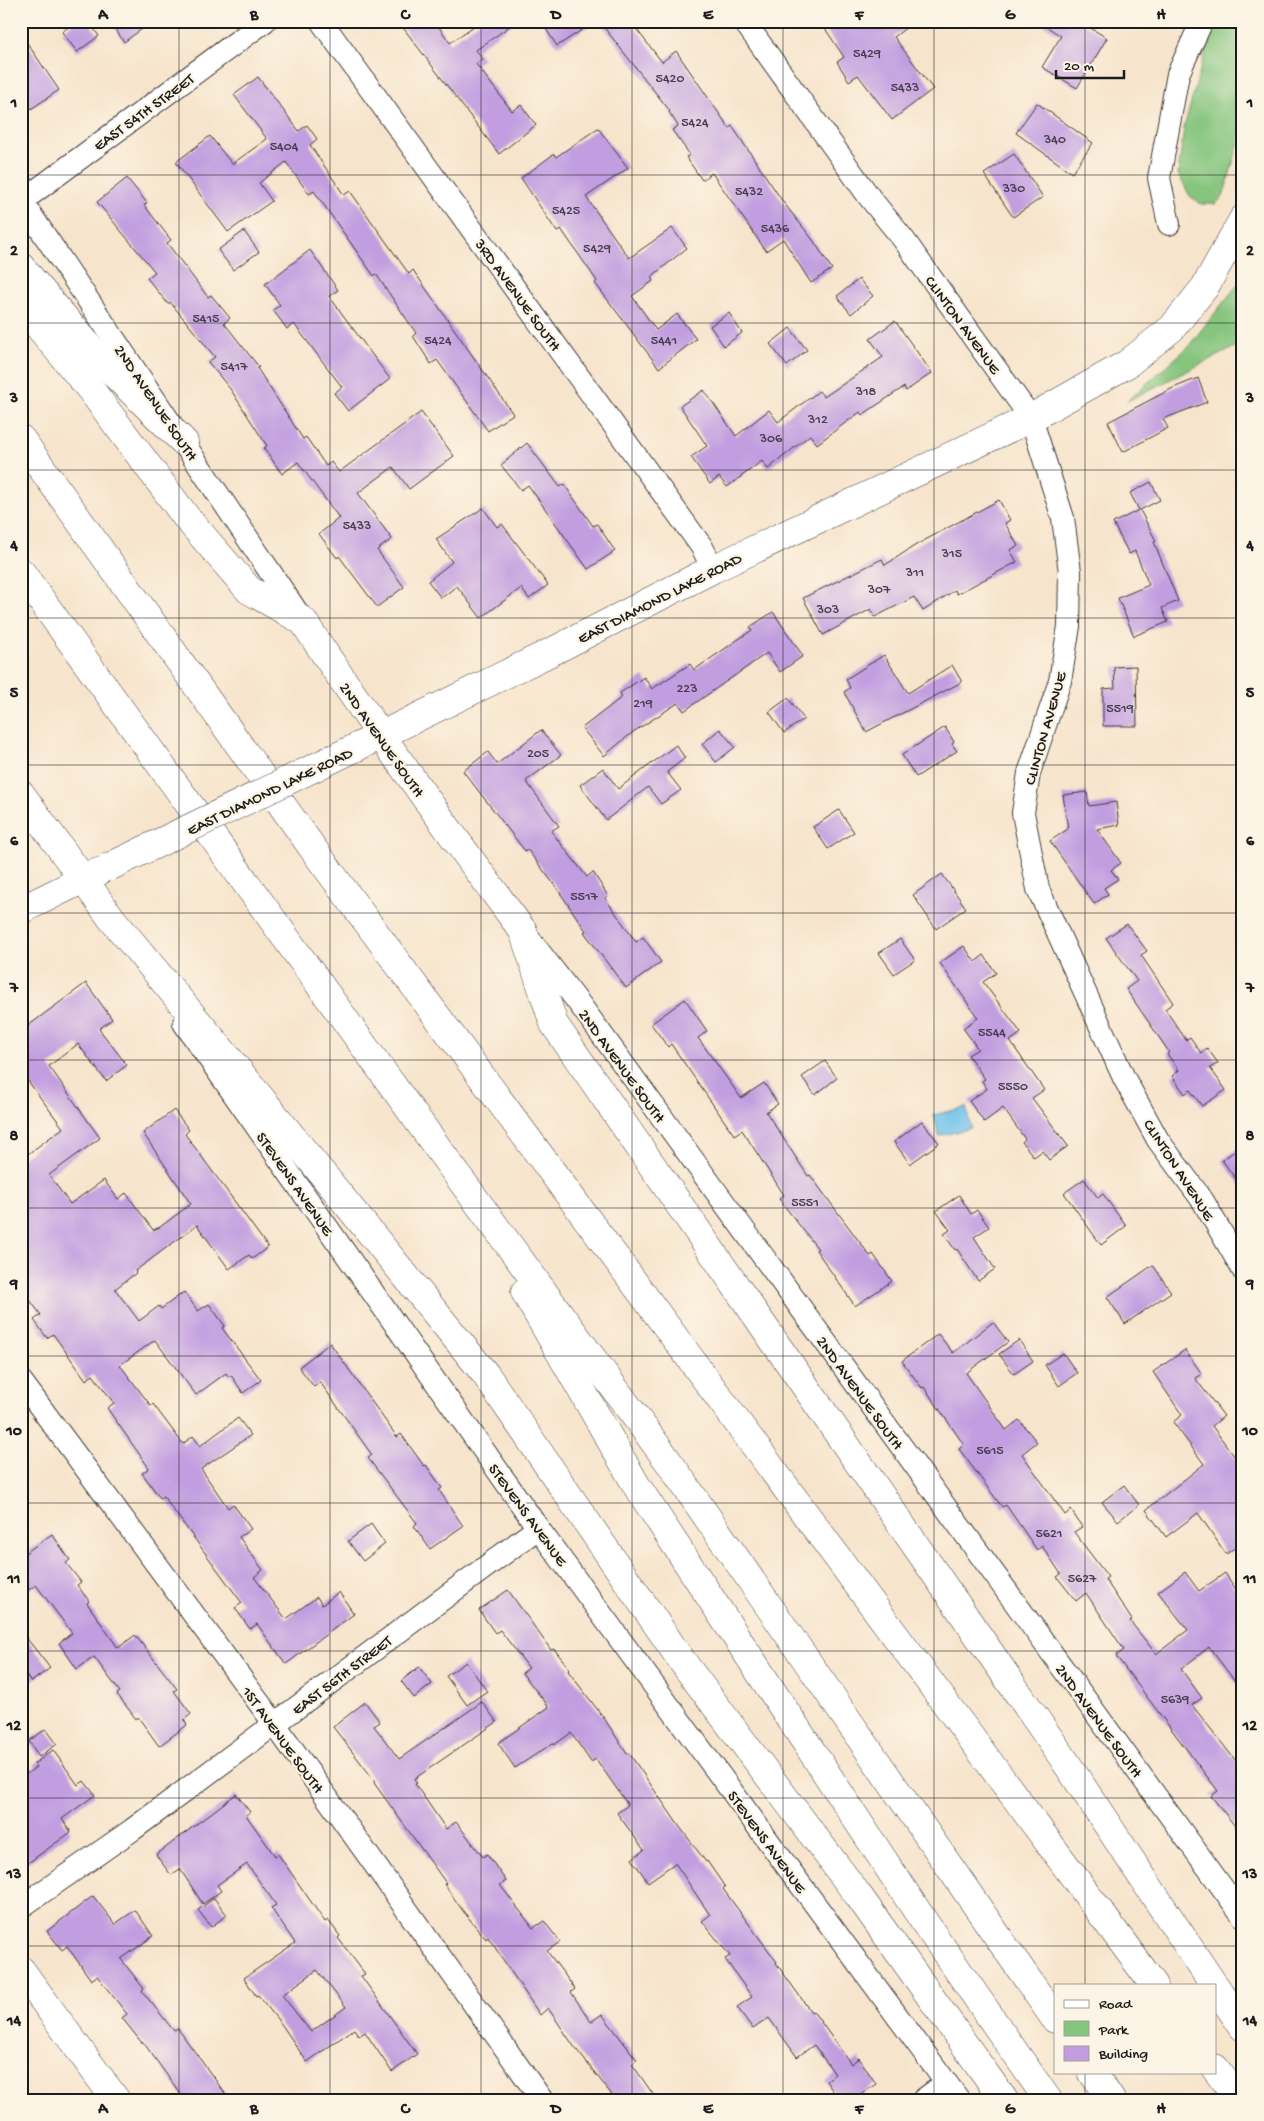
<svg xmlns="http://www.w3.org/2000/svg" width="1264" height="2121" viewBox="0 0 1264 2121" font-family="'Gochi Hand',sans-serif">
<style>
.green{fill:#85c57e;stroke:#50704d}
.water{fill:#6ec2eb;stroke:#456f84}
.building{fill:#c29ee0;fill-rule:evenodd}
.lines{fill:none;stroke-linecap:round;stroke-linejoin:round}
.minor-casing{stroke:#3d3a36;stroke-width:24}
.tertiary-casing{stroke:#3d3a36;stroke-width:29}
.secondary-casing{stroke:#3d3a36;stroke-width:29}
.motorway-casing{stroke:#3d3a36;stroke-width:29}
.minor{stroke:#fff;stroke-width:22}
.tertiary{stroke:#fff;stroke-width:28}
.secondary{stroke:#fff;stroke-width:28}
.motorway{stroke:#fff;stroke-width:28}
.tertiary-bridge-casing{stroke:#3d3a36;stroke-width:29;stroke-linecap:butt}
.tertiary-bridge{stroke:#fff;stroke-width:28}
.grid{fill:none;stroke:#1c1c1c;stroke-width:1;stroke-opacity:0.55}
.labels{text-anchor:middle;stroke-width:4.5;stroke-linejoin:round;paint-order:stroke}
.number-label{font-size:14px;fill:#463c4d}
.street-label{font-size:16px;fill:#1c1c1c;stroke:#fcf5e5}
.neatline{fill:none;stroke:#1c1c1c;stroke-width:2}
.grid-label{font-size:16px;text-anchor:middle;font-weight:bold;fill:#1c1c1c}
</style>
<rect width="100%" height="100%" fill="#fcf5e5"/>
<filter id="ink" filterUnits="userSpaceOnUse"><feTurbulence type="fractalNoise" baseFrequency=".02" numOctaves="2"/><feDisplacementMap in="SourceGraphic" scale="10" xChannelSelector="R" yChannelSelector="G"/><feConvolveMatrix kernelMatrix="1 2 1 2 8 2 1 2 1" color-interpolation-filters="sRGB"/></filter>
<filter id="wash" filterUnits="userSpaceOnUse"><feTurbulence type="fractalNoise" baseFrequency=".0096" numOctaves="4" result="noise"/><feDisplacementMap in="SourceGraphic" scale="20" xChannelSelector="R" yChannelSelector="G"/><feGaussianBlur stdDeviation="1.12" result="paint"/><feColorMatrix in="noise" values="0 0 0 0 0 0 0 0 0 0 0 0 0 0 0 0 0 1.4 0 .05"/><feComposite in="paint" operator="in"/></filter>
<g filter="url(#wash)">
<rect width="100%" height="100%" fill="#f7e4cc"/>
<!-- green -->
<g class="green">
<path d="M1215,21H1243V129L1223,197L1215,204H1201L1190,196L1178,174L1184,128L1212,27Z"/>
<path d="M1243,278V486L1239,345L1127,401L1187,348Z"/>
</g>
<!-- water -->
<path class="water" d="M966,1107L971,1128L939,1136L934,1115Z"/>
<g id="blocks">
<!-- building -->
<g class="building">
<path d="M76,21H88L99,36L77,52L62,32Z"/>
<path d="M110,21H153L124,42Z"/>
<path d="M398,21H435L450,43L481,21H517L476,50L483,59L476,64L512,111L521,105L536,125L499,154Z"/>
<path d="M541,21H596L557,46Z"/>
<path d="M599,21H630L662,62L676,51L729,128L732,126L783,202L813,240L832,269L811,283L783,239L766,251L712,173L702,180L686,157L690,155L672,130L678,126L669,112L670,111Z"/>
<path d="M820,21H915L894,37L933,89L892,120L858,75L849,81L837,62L844,57Z"/>
<path d="M1038,21H1079L1107,38L1077,88L1042,67L1061,36Z"/>
<path d="M21,34L59,90L31,109L21,96Z"/>
<path d="M258,77L299,131L307,125L317,139L310,145L344,195L350,191L409,274L413,270L513,414L488,431L437,360L431,364L413,336L416,333L376,274L374,276L314,191L309,194L286,162L259,183L272,201L228,232L176,162L210,136L232,164L267,139L234,95Z"/>
<path d="M1037,103L1093,143L1072,173L1016,133Z"/>
<path d="M598,128L628,168L586,197L629,258L672,228L687,248L651,277L653,281L632,296L656,330L677,314L696,339L659,368L595,283L597,281L561,229L557,232L521,178L554,154L556,157Z"/>
<path d="M1014,154L1043,197L1013,217L984,174Z"/>
<path d="M127,178L147,203L144,205L171,240L167,243L208,297L211,295L230,318L224,323L259,367L257,368L303,439L306,437L326,466L331,462L339,472L421,412L454,456L409,489L393,467L358,493L392,539L377,550L404,587L377,607L339,556L337,558L319,534L339,518L298,462L282,474L264,448L267,446L231,390L208,362L215,357L170,302L168,304L147,278L155,272L97,202Z"/>
<path d="M244,231L259,252L233,270L218,250Z"/>
<path d="M310,250L338,290L329,296L390,379L348,411L334,393L342,387L294,324L287,329L273,310L280,305L265,284Z"/>
<path d="M859,279L873,296L851,314L837,296Z"/>
<path d="M729,313L742,333L724,346L710,326Z"/>
<path d="M895,321L932,373L906,391L904,387L862,415L860,412L817,444L810,435L768,469L762,461L727,487L719,477L710,484L691,457L707,446L680,406L704,390L736,436L769,410L778,422L819,391L824,397L883,357L870,339Z"/>
<path d="M790,328L807,350L787,366L770,344Z"/>
<path d="M1198,378L1207,402L1163,419L1168,428L1123,452L1108,422L1173,388Z"/>
<path d="M527,443L560,487L564,484L593,526L597,524L615,551L588,569L528,485L521,490L501,465Z"/>
<path d="M1151,482L1160,500L1140,510L1156,541L1154,542L1178,601L1162,608L1168,622L1134,636L1118,598L1149,585L1135,551L1129,554L1113,523L1139,510L1130,493Z"/>
<path d="M999,500L1010,520L1005,523L1018,546L1010,550L1017,562L957,594L955,590L923,611L914,597L875,617L871,609L823,635L803,598L882,559L885,565L916,545Z"/>
<path d="M483,508L497,527L502,524L548,585L529,599L521,588L481,618L457,586L441,598L428,581L452,562L436,539Z"/>
<path d="M773,612L803,656L780,672L767,653L684,711L678,703L633,732L604,756L582,728L622,697L620,693L644,677L652,689L690,664L694,670L752,630L750,627Z"/>
<path d="M884,655L908,693L952,665L962,682L866,732L844,692L850,688L846,679Z"/>
<path d="M1136,666L1137,726H1103V689L1115,688L1114,667Z"/>
<path d="M788,698L804,719L784,733L769,712Z"/>
<path d="M945,727L954,742L952,744L957,751L916,777L902,755Z"/>
<path d="M720,729L735,747L716,762L702,744Z"/>
<path d="M541,730L561,755L526,781L559,826L551,831L587,877L593,872L608,896L605,898L636,942L643,937L661,962L626,988L584,932L586,931L556,887L527,849L525,851L463,771L488,752L497,764Z"/>
<path d="M676,745L685,758L667,772L681,790L661,804L648,787L606,820L580,785L603,768L618,789Z"/>
<path d="M1087,792L1089,806L1116,802L1119,825L1097,829L1121,863L1111,870L1118,879L1104,888L1108,894L1094,904L1050,841L1068,829L1063,795Z"/>
<path d="M839,810L854,832L828,849L813,827Z"/>
<path d="M942,874L966,908L936,929L913,895Z"/>
<path d="M1127,924L1147,951L1141,955L1173,1003L1165,1009L1186,1040L1190,1037L1201,1053L1207,1048L1218,1063L1210,1068L1226,1090L1202,1106L1190,1090L1185,1094L1172,1076L1179,1070L1167,1054L1169,1052L1126,989L1137,981L1106,938Z"/>
<path d="M900,939L915,960L894,974L879,953Z"/>
<path d="M964,946L975,962L984,955L996,973L983,982L1021,1033L1010,1041L1044,1090L1032,1098L1068,1146L1049,1160L1042,1151L1034,1157L1022,1142L1025,1139L1003,1108L984,1122L969,1101L987,1089L982,1081L985,1079L968,1055L978,1049L963,1028L978,1018L940,963Z"/>
<path d="M86,983L112,1019L99,1029L127,1065L106,1081L78,1044L49,1066L100,1138L49,1175L70,1204L104,1180L118,1199L126,1193L153,1230L160,1227L191,1204L143,1133L174,1110L189,1130L185,1134L268,1247L252,1259L249,1255L229,1269L197,1225L135,1271L136,1273L115,1289L139,1321L159,1306L161,1309L184,1292L198,1311L209,1304L225,1326L222,1328L261,1380L243,1393L231,1375L229,1377L226,1373L196,1395L155,1340L120,1365L151,1406L153,1404L183,1444L193,1436L200,1446L238,1418L251,1435L201,1469L228,1508L233,1504L251,1529L239,1537L263,1570L254,1577L286,1619L317,1597L322,1605L339,1592L354,1614L286,1664L257,1624L250,1629L235,1608L242,1603L163,1496L160,1498L142,1473L149,1468L107,1408L114,1403L93,1375L86,1380L53,1334L47,1338L34,1320L41,1315L21,1288V1159L63,1128L28,1081L21,1087V1031Z"/>
<path d="M685,999L707,1031L698,1038L741,1098L764,1083L778,1104L766,1112L808,1176L810,1175L870,1256L873,1254L892,1281L855,1306L816,1250L818,1249L779,1199L784,1195L742,1130L734,1135L671,1044L668,1047L651,1024Z"/>
<path d="M825,1061L837,1078L815,1095L802,1077Z"/>
<path d="M922,1121L939,1143L910,1164L894,1142Z"/>
<path d="M1243,1145V1189L1222,1160Z"/>
<path d="M1084,1179L1098,1198L1103,1194L1126,1226L1101,1245L1064,1193Z"/>
<path d="M959,1195L971,1214L977,1210L989,1227L974,1237L995,1269L978,1281L957,1249L955,1250L944,1234L950,1230L936,1211Z"/>
<path d="M1153,1265L1171,1292L1125,1324L1107,1297Z"/>
<path d="M993,1322L1008,1342L966,1373L1006,1430L1019,1420L1037,1442L1022,1454L1065,1515L1071,1510L1082,1527L1074,1532L1108,1577L1105,1579L1132,1620L1130,1621L1156,1654L1188,1630L1158,1592L1185,1572L1199,1591L1225,1573L1243,1600V1692L1209,1647L1181,1669L1202,1698L1192,1705L1243,1770V1836L1211,1796L1218,1791L1116,1656L1124,1650L1086,1593L1076,1601L1057,1577L1061,1574L1042,1546L1037,1550L1006,1505L1002,1507L959,1449L964,1445L924,1387L922,1388L902,1361L938,1334L953,1353Z"/>
<path d="M1019,1340L1033,1361L1014,1374L999,1354Z"/>
<path d="M330,1343L397,1437L401,1434L424,1466L426,1465L442,1488L439,1490L463,1526L430,1549L414,1526L417,1523L368,1458L372,1455L320,1382L314,1387L299,1367Z"/>
<path d="M1185,1350L1202,1374L1195,1378L1224,1416L1212,1426L1243,1468V1542L1226,1554L1198,1513L1166,1537L1146,1510L1204,1464L1173,1422L1182,1415L1153,1372Z"/>
<path d="M1063,1353L1077,1373L1059,1386L1045,1365Z"/>
<path d="M1124,1485L1139,1505L1118,1521L1102,1502Z"/>
<path d="M371,1524L385,1544L363,1561L348,1541Z"/>
<path d="M52,1534L70,1560L66,1563L81,1582L77,1585L89,1601L87,1603L118,1648L135,1635L177,1689L174,1691L191,1714L184,1720L187,1725L159,1746L138,1717L136,1719L117,1694L120,1692L94,1657L77,1669L59,1643L72,1633L36,1585L21,1595V1556Z"/>
<path d="M508,1590L551,1650L554,1649L570,1669L568,1671L604,1718L627,1754L629,1753L679,1826L706,1862L707,1861L725,1887L723,1889L777,1962L776,1963L811,2012L813,2011L851,2064L859,2058L876,2084L853,2100H839L826,2081L835,2074L814,2045L797,2057L769,2018L753,2029L737,2007L752,1997L725,1959L730,1956L702,1921L710,1915L675,1863L648,1882L632,1859L644,1850L617,1813L628,1805L596,1759L591,1762L571,1733L554,1745L553,1743L515,1768L498,1743L549,1707L522,1673L529,1668L500,1630L495,1633L479,1610Z"/>
<path d="M21,1631L50,1668L31,1682L21,1668Z"/>
<path d="M466,1662L487,1691L467,1705L446,1676Z"/>
<path d="M419,1667L432,1684L414,1698L401,1681Z"/>
<path d="M365,1702L380,1722L374,1726L399,1759L482,1702L497,1722L414,1779L417,1783L415,1784L446,1829L456,1822L483,1857L487,1854L506,1881L500,1885L533,1928L544,1921L560,1942L547,1951L575,1989L571,1992L591,2022L602,2014L637,2060L632,2064L657,2100H616L573,2045L548,2008L540,2015L488,1937L486,1939L463,1911L444,1884L446,1883L374,1783L375,1781L333,1727Z"/>
<path d="M46,1729L57,1744L39,1757L29,1741Z"/>
<path d="M53,1750L78,1785L84,1781L95,1795L62,1819L71,1832L28,1863L21,1853V1778L36,1767L34,1764Z"/>
<path d="M236,1794L250,1812L246,1815L275,1856L278,1854L325,1922L328,1920L340,1936L338,1938L365,1974L361,1976L417,2054L392,2072L365,2032L359,2036L354,2029L307,2062L282,2025L258,1995L256,1996L244,1978L295,1943L271,1908L276,1905L247,1864L217,1885L221,1891L203,1904L180,1869L171,1875L156,1855ZM317,1970L346,2007L311,2032L282,1995Z"/>
<path d="M93,1896L115,1924L135,1910L153,1936L121,1959L144,1989L142,1991L174,2031L178,2029L230,2100H185L143,2042L142,2043L122,2018L127,2014L97,1976L91,1980L67,1946L62,1950L47,1931Z"/>
<path d="M214,1898L227,1915L211,1927L198,1910Z"/>
</g>
</g>
</g>
<g filter="url(#ink)">
<use href="#blocks" fill-opacity="0" stroke="#3d3a36" stroke-width="1"/>
<g class="lines">
<defs>
<g id="minor">
<path d="M321,21L702,547L713,569"/>
<path d="M744,21L870,198L904,240L1031,418L1063,518L1070,572L1069,626L1060,681L1029,773L1023,813L1038,889L1124,1078L1158,1140L1203,1201L1243,1270"/>
<path d="M21,200L303,621"/>
<path d="M22,201L265,21"/>
<path d="M1169,224L1159,178L1178,74L1202,21"/>
<path d="M530,940L581,1006L1243,1916"/>
<path d="M184,1023L538,1528L959,2100"/>
<path d="M21,1381L274,1723L542,2100"/>
<path d="M21,1907L132,1830L538,1528"/>
<path d="M923,2100L946,2083"/>
</g>
<g id="tertiary">
<path d="M303,621C373,727 447,829 523,931"/>
<path d="M357,747L555,650L713,569L1031,418L1127,364L1172,328L1205,287L1243,219"/>
<path d="M21,794L112,919"/>
<path d="M21,910L98,872"/>
</g>
<path id="secondary" d="M21,1970L116,2100"/>
<g id="motorway">
<path d="M21,267L106,366L184,442"/>
<path d="M21,305L91,390L186,517L249,590L303,621"/>
<path d="M21,439L319,857L1154,1985"/>
<path d="M21,572L458,1176L671,1465L1055,2019"/>
<path d="M112,919L233,1064L486,1375L682,1661L858,1895L1004,2100"/>
<path d="M523,931L554,1024L1063,1758L1214,1985"/>
<path d="M525,1292L638,1488L925,1923L1048,2100"/>
<path d="M1215,1986L1243,2027"/>
<path d="M1215,2068L1239,2100"/>
<path d="M1092,2072L1111,2100"/>
</g>
</defs>
<!-- minor casing -->
<use href="#minor" class="minor-casing"/>
<!-- tertiary casing -->
<use href="#tertiary" class="tertiary-casing"/>
<!-- secondary casing -->
<use href="#secondary" class="secondary-casing"/>
<!-- motorway casing -->
<use href="#motorway" class="motorway-casing"/>
<!-- minor -->
<use href="#minor" class="minor"/>
<!-- tertiary -->
<use href="#tertiary" class="tertiary"/>
<!-- secondary -->
<use href="#secondary" class="secondary"/>
<!-- motorway -->
<use href="#motorway" class="motorway"/>
<defs>
<path id="tertiary-bridge" d="M109,867L357,747"/>
</defs>
<!-- tertiary-bridge casing -->
<use href="#tertiary-bridge" class="tertiary-bridge-casing"/>
<!-- tertiary-bridge -->
<use href="#tertiary-bridge" class="tertiary-bridge"/>
</g>
</g>
<!-- grid -->
<path class="grid" d="M179,21V2100M330,21V2100M481,21V2100M632,21V2100M783,21V2100M934,21V2100M1085,21V1985M21,175H1243M21,323H1243M21,470H1243M21,618H1243M21,765H1243M21,913H1243M21,1060H1243M21,1208H1243M21,1356H1243M21,1503H1243M21,1651H1243M21,1798H1243M21,1946H1243M1085,2072V2100"/>
<g class="labels">
<!-- number labels -->
<g class="number-label">
<text x="867" y="57">5429</text>
<text x="670" y="82">5420</text>
<text x="905" y="91">5433</text>
<text x="695" y="126">5424</text>
<text x="1055" y="143">340</text>
<text x="284" y="150">5404</text>
<text x="1014" y="192">330</text>
<text x="749" y="195">5432</text>
<text x="566" y="214">5425</text>
<text x="775" y="232">5436</text>
<text x="597" y="252">5429</text>
<text x="206" y="322">5415</text>
<text x="438" y="344">5424</text>
<text x="664" y="344">5441</text>
<text x="234" y="370">5417</text>
<text x="866" y="395">318</text>
<text x="818" y="423">312</text>
<text x="771" y="442">306</text>
<text x="357" y="529">5433</text>
<text x="952" y="557">315</text>
<text x="915" y="576">311</text>
<text x="879" y="593">307</text>
<text x="828" y="613">303</text>
<text x="687" y="692">223</text>
<text x="643" y="707">219</text>
<text x="1120" y="712">5519</text>
<text x="538" y="757">205</text>
<text x="584" y="900">5517</text>
<text x="992" y="1036">5544</text>
<text x="1013" y="1090">5550</text>
<text x="805" y="1206">5551</text>
<text x="990" y="1454">5615</text>
<text x="1049" y="1537">5621</text>
<text x="1082" y="1582">5627</text>
<text x="1175" y="1703">5639</text>
</g>
<!-- street labels -->
<g class="street-label">
<text transform="translate(143 111) rotate(-36)" y="6">EAST 54TH STREET</text>
<text transform="translate(519 294) rotate(54)" y="6">3RD AVENUE SOUTH</text>
<text transform="translate(964 324) rotate(54)" y="6">CLINTON AVENUE</text>
<text transform="translate(157 402) rotate(56)" y="6">2ND AVENUE SOUTH</text>
<text transform="translate(659 597) rotate(-27)" y="6">EAST DIAMOND LAKE ROAD</text>
<text transform="translate(1044 728) rotate(-74)" y="6">CLINTON AVENUE</text>
<text transform="translate(383 739) rotate(55)" y="6">2ND AVENUE SOUTH</text>
<text transform="translate(269 790) rotate(-26)" y="6">EAST DIAMOND LAKE ROAD</text>
<text transform="translate(623 1065) rotate(54)" y="6">2ND AVENUE SOUTH</text>
<text transform="translate(1180 1169) rotate(57)" y="6">CLINTON AVENUE</text>
<text transform="translate(296 1183) rotate(55)" y="6">STEVENS AVENUE</text>
<text transform="translate(861 1392) rotate(54)" y="6">2ND AVENUE SOUTH</text>
<text transform="translate(529 1514) rotate(54)" y="6">STEVENS AVENUE</text>
<text transform="translate(341 1674) rotate(-37)" y="6">EAST 56TH STREET</text>
<text transform="translate(1100 1720) rotate(54)" y="6">2ND AVENUE SOUTH</text>
<text transform="translate(284 1739) rotate(54)" y="6">1ST AVENUE SOUTH</text>
<text transform="translate(768 1841) rotate(54)" y="6">STEVENS AVENUE</text>
</g>
</g>
<!-- margin -->
<rect width="1264" height="2121" fill="none" stroke="#fcf5e5" stroke-width="55"/>
<!-- legend -->
<rect x="1054" y="1984" width="162" height="90" fill="#fcf5e5" stroke="#a29e95"/>
<rect x="1064" y="2000" width="25" height="8" fill="#ffffff" stroke="#a29e95"/>
<text x="1099" y="2008" font-size="15" fill="#1c1c1c">Road</text>
<rect x="1064" y="2021" width="25" height="15" fill="#85c57e" stroke="#a29e95"/>
<text x="1099" y="2034" font-size="15" fill="#1c1c1c">Park</text>
<rect x="1064" y="2046" width="25" height="15" fill="#c29ee0" stroke="#a29e95"/>
<text x="1099" y="2058" font-size="15" fill="#1c1c1c">Building</text>
<!-- scale -->
<path d="M1056 70v8h68v-8" fill="none" stroke="#1c1c1c" stroke-width="2.5"/>
<text x="1064" y="70" font-size="15" fill="#1c1c1c" stroke="#fcf5e5" stroke-width="4" paint-order="stroke">20 m</text>
<rect x="28" y="28" width="1208" height="2066" class="neatline"/>
<g class="grid-label">
<text x="103" y="19">A</text>
<text x="254" y="19">B</text>
<text x="405" y="19">C</text>
<text x="556" y="19">D</text>
<text x="708" y="19">E</text>
<text x="859" y="19">F</text>
<text x="1010" y="19">G</text>
<text x="1161" y="19">H</text>
<text x="14" y="107">1</text>
<text x="1250" y="107">1</text>
<text x="14" y="255">2</text>
<text x="1250" y="255">2</text>
<text x="14" y="402">3</text>
<text x="1250" y="402">3</text>
<text x="14" y="550">4</text>
<text x="1250" y="550">4</text>
<text x="14" y="697">5</text>
<text x="1250" y="697">5</text>
<text x="14" y="845">6</text>
<text x="1250" y="845">6</text>
<text x="14" y="992">7</text>
<text x="1250" y="992">7</text>
<text x="14" y="1140">8</text>
<text x="1250" y="1140">8</text>
<text x="14" y="1288">9</text>
<text x="1250" y="1288">9</text>
<text x="14" y="1435">10</text>
<text x="1250" y="1435">10</text>
<text x="14" y="1583">11</text>
<text x="1250" y="1583">11</text>
<text x="14" y="1730">12</text>
<text x="1250" y="1730">12</text>
<text x="14" y="1878">13</text>
<text x="1250" y="1878">13</text>
<text x="14" y="2025">14</text>
<text x="1250" y="2025">14</text>
<text x="103" y="2113">A</text>
<text x="254" y="2113">B</text>
<text x="405" y="2113">C</text>
<text x="556" y="2113">D</text>
<text x="708" y="2113">E</text>
<text x="859" y="2113">F</text>
<text x="1010" y="2113">G</text>
<text x="1161" y="2113">H</text>
</g>
</svg>
